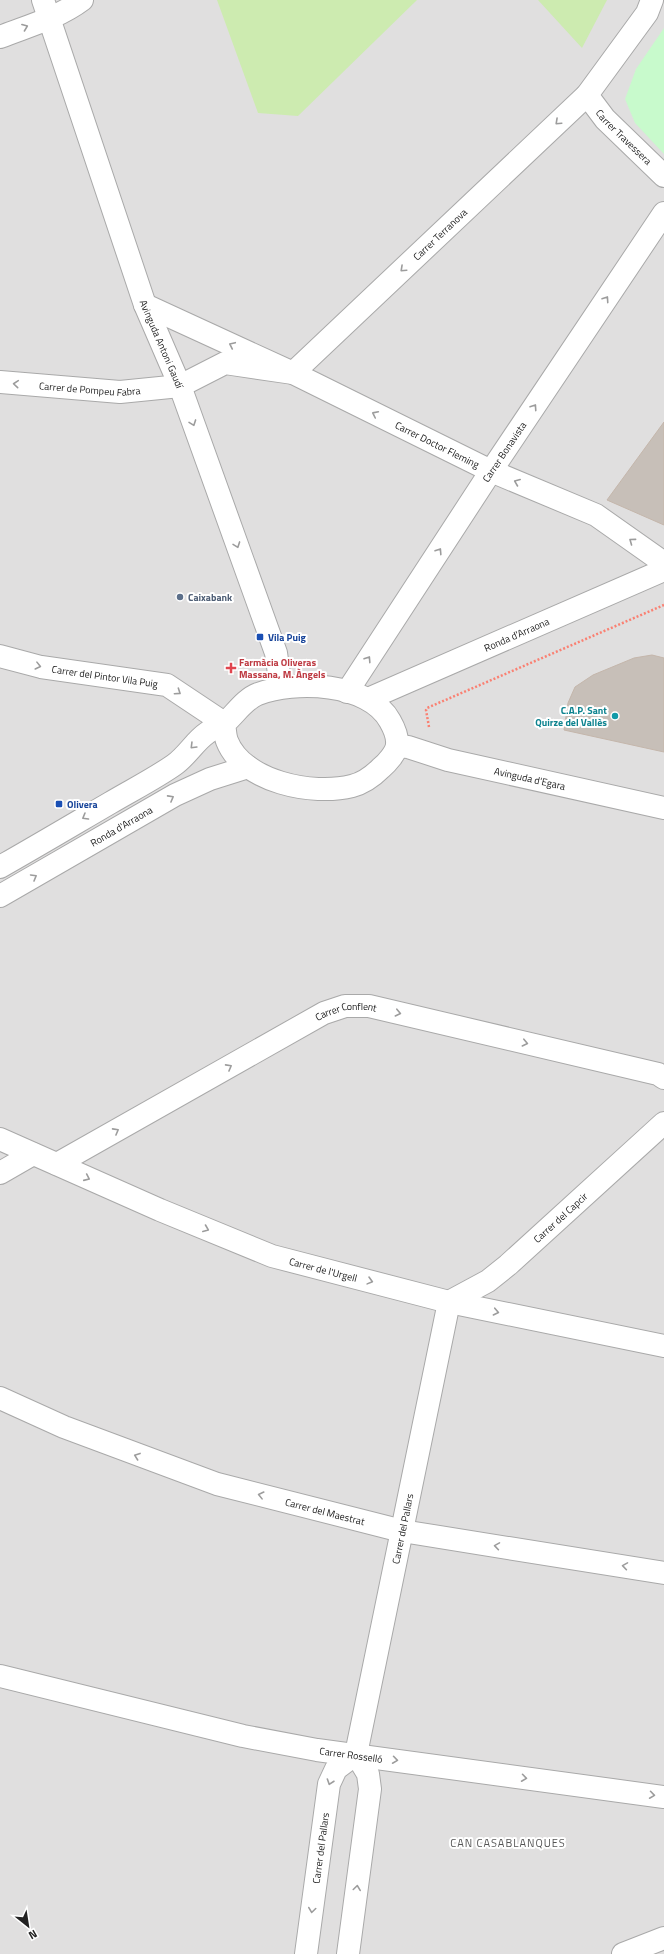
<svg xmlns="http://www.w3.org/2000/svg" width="664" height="1954" viewBox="0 0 664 1954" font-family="'Titillium Web',sans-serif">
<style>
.residential{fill:#e0dfdf}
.grass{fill:#cdebb0}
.park{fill:#c8facc}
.building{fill:#c7bfb8;stroke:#c4b6ab}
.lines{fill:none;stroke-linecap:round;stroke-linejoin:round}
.minor-casing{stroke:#a9a9a9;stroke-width:24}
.path{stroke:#fa8072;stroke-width:2.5;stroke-dasharray:2 2;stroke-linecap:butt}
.minor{stroke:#fff;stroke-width:22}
.oneway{stroke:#9c9c9c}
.service-dot{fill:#5c6f8a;stroke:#fff;stroke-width:1.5}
.transit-dot{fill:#1a4fb4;stroke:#fff;stroke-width:1.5}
.health-dot{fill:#e0444e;stroke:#fff;stroke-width:1.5}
.culture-dot{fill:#0f9aa8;stroke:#fff;stroke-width:1.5}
.labels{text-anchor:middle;stroke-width:4;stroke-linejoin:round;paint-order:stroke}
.street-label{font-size:10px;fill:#222;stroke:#fff}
.service-label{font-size:10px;font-weight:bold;fill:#4e5e75;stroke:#fff;text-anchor:start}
.transit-label{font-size:10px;font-weight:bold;fill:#164399;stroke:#fff;text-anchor:start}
.health-label{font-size:10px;font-weight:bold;fill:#be3a42;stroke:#fff;text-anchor:start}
.culture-label{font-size:10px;font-weight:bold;fill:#0d838f;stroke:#fff;text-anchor:end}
.neighbourhood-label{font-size:11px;letter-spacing:1px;fill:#555;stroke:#fff}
</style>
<rect width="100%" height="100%" fill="#f2efe9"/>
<!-- residential -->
<rect class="residential" x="0" y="0" width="664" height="1954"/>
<!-- grass -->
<g class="grass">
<path d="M217,0H417L298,116L258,113Z"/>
<path d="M538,0H607L582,48Z"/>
</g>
<!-- park -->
<path class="park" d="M664,28V154L635,123L625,99L636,69Z"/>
<!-- building -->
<g class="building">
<path d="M664,422V525L607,500Z"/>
<path d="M652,655L664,658V752L564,730L568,703L575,687L593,675L634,658Z"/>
</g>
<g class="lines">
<defs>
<g id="minor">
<path id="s1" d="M43,0L145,305L180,386L276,653L281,687"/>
<path d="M0,37C28,26 58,18 82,0"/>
<path id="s2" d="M587,95L605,119L664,176"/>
<path id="s3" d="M145,305L293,373L491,471L596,515L664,563"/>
<path id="s4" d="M0,382L120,392L180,386L225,363L293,373L587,95L647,13L652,0"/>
<path id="s5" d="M0,656L41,667L167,685L224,723"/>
<path id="s6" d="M347,692L491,471L664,213"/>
<path id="s7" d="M368,699L664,570"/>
<path id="s8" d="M397,746L408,747L448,760L664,808"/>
<path d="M0,867C37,846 74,824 110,803C132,790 154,779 174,765C187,756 195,741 207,733C213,728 220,727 226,722C236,713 245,699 258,694C294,680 369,682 390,721C394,728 398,736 397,745C396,753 387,763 381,768C373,776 364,783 352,786C313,796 243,782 227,741C225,736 225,729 224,723"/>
<path id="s9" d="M0,896L175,795L210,779L248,767"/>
<path id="s10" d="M0,1139L160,1210L272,1256L449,1302L664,1346"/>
<path id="s11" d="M57,1164L324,1013L345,1006H369L658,1074L664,1078"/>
<path d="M0,1173L33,1154"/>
<path id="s12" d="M0,1398L64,1427L217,1484L402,1531L664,1573"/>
<path id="s13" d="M0,1676L243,1736L317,1750L664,1797"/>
<path id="s14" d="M306,1954L329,1784L336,1769L356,1754"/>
<path id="s15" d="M348,1954L370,1789L368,1774L356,1754L449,1302L488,1281L508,1265L664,1123"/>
<path d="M623,1954L664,1938"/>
</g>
</defs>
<!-- minor casing -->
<use href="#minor" class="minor-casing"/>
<!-- path -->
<path class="path" d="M429,727L426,710L427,708L664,605"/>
<!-- minor -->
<use href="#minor" class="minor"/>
</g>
<!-- one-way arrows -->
<defs><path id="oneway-chevron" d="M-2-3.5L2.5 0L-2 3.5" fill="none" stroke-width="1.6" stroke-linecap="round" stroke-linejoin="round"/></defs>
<g class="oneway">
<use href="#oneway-chevron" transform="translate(25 27) rotate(-21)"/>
<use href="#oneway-chevron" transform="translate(558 122) rotate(137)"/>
<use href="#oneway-chevron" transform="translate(403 269) rotate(137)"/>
<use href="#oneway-chevron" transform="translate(606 299) rotate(-56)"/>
<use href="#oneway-chevron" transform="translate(232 345) rotate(-155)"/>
<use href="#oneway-chevron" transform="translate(16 384) rotate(-175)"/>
<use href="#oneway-chevron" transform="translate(534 407) rotate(-56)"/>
<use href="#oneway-chevron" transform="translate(375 414) rotate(-154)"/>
<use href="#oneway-chevron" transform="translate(193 423) rotate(70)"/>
<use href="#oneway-chevron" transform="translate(517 482) rotate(-158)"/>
<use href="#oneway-chevron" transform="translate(632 541) rotate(-144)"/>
<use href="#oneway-chevron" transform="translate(237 545) rotate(70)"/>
<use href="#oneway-chevron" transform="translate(439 551) rotate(-57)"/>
<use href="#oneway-chevron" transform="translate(368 659) rotate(-57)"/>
<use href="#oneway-chevron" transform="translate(38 666) rotate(14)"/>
<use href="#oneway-chevron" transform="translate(178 692) rotate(34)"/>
<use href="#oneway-chevron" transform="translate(193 746) rotate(135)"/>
<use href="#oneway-chevron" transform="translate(171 798) rotate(-29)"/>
<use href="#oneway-chevron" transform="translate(85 817) rotate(150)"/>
<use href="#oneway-chevron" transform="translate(34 877) rotate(-30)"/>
<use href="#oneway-chevron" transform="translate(398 1013) rotate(13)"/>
<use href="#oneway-chevron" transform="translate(525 1043) rotate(13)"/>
<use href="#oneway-chevron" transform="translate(229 1067) rotate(-29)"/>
<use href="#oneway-chevron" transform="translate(116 1131) rotate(-29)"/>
<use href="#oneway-chevron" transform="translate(87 1178) rotate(24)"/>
<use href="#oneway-chevron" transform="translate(206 1229) rotate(22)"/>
<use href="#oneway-chevron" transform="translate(370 1281) rotate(15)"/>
<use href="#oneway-chevron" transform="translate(496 1312) rotate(12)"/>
<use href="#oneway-chevron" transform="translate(137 1456) rotate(-160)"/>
<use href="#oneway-chevron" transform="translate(261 1495) rotate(-166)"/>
<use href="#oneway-chevron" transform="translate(497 1546) rotate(-171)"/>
<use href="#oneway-chevron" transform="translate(625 1566) rotate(-171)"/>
<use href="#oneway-chevron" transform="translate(395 1760) rotate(8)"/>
<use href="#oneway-chevron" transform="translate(524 1778) rotate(8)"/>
<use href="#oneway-chevron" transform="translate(330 1782) rotate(109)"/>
<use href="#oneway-chevron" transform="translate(652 1795) rotate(8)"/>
<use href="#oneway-chevron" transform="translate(357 1888) rotate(-82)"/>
<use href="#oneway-chevron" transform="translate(312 1910) rotate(98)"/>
</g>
<!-- markers -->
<circle class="service-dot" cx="180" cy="597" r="4"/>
<g class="transit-dot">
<rect x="256" y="633" width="8" height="8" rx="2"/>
<rect x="55" y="800" width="8" height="8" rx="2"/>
</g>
<path class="health-dot" d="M229 662h4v4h4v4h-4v4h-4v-4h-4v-4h4z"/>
<circle class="culture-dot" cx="615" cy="716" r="4"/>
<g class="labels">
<!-- street labels -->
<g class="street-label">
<text dy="4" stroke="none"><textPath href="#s2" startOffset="56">Carrer Travessera</textPath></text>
<text dy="4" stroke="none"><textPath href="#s4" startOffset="502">Carrer Terranova</textPath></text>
<text dy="4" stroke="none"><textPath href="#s1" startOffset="364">Avinguda Antoni Gaudí</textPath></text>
<text dy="4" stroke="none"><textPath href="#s4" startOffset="90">Carrer de Pompeu Fabra</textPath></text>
<text dy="4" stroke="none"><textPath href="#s3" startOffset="324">Carrer Doctor Fleming</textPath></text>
<text dy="4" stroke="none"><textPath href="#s6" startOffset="287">Carrer Bonavista</textPath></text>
<text dy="4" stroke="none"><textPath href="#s7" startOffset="162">Ronda d'Arraona</textPath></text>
<text dy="4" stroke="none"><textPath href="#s5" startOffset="107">Carrer del Pintor Vila Puig</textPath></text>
<text dy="4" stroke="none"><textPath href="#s8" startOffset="137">Avinguda d'Egara</textPath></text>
<text dy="4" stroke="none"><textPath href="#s9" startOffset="140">Ronda d'Arraona</textPath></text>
<text dy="4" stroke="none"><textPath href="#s11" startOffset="329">Carrer Conflent</textPath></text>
<text dy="4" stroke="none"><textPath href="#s15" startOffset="807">Carrer del Capcir</textPath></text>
<text dy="4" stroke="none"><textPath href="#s10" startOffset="349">Carrer de l'Urgell</textPath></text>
<text dy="4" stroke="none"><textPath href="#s12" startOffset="345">Carrer del Maestrat</textPath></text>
<text dy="4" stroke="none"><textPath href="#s15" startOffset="435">Carrer del Pallars</textPath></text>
<text dy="4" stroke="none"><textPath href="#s13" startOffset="360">Carrer Rosselló</textPath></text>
<text dy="4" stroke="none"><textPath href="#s14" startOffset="107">Carrer del Pallars</textPath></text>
</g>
<!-- service labels -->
<g class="service-label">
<text x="188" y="601">Caixabank</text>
</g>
<!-- transit labels -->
<g class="transit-label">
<text x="268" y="641">Vila Puig</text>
<text x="67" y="808">Olivera</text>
</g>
<!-- health labels -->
<g class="health-label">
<text x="239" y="666">Farmàcia Oliveras<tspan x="239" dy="12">Massana, M. Àngels</tspan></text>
</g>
<!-- culture labels -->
<g class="culture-label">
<text x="607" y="714">C.A.P. Sant<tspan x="607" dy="12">Quirze del Vallès</tspan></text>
</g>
<!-- neighbourhood labels -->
<g class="neighbourhood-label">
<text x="508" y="1847">CAN CASABLANQUES</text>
</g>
</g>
<!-- north arrow -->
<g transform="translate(28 1926) rotate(150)" stroke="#ffffff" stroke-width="3" paint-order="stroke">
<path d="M0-3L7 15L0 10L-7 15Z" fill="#222222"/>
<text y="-6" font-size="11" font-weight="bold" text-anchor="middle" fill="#222222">N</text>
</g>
</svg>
